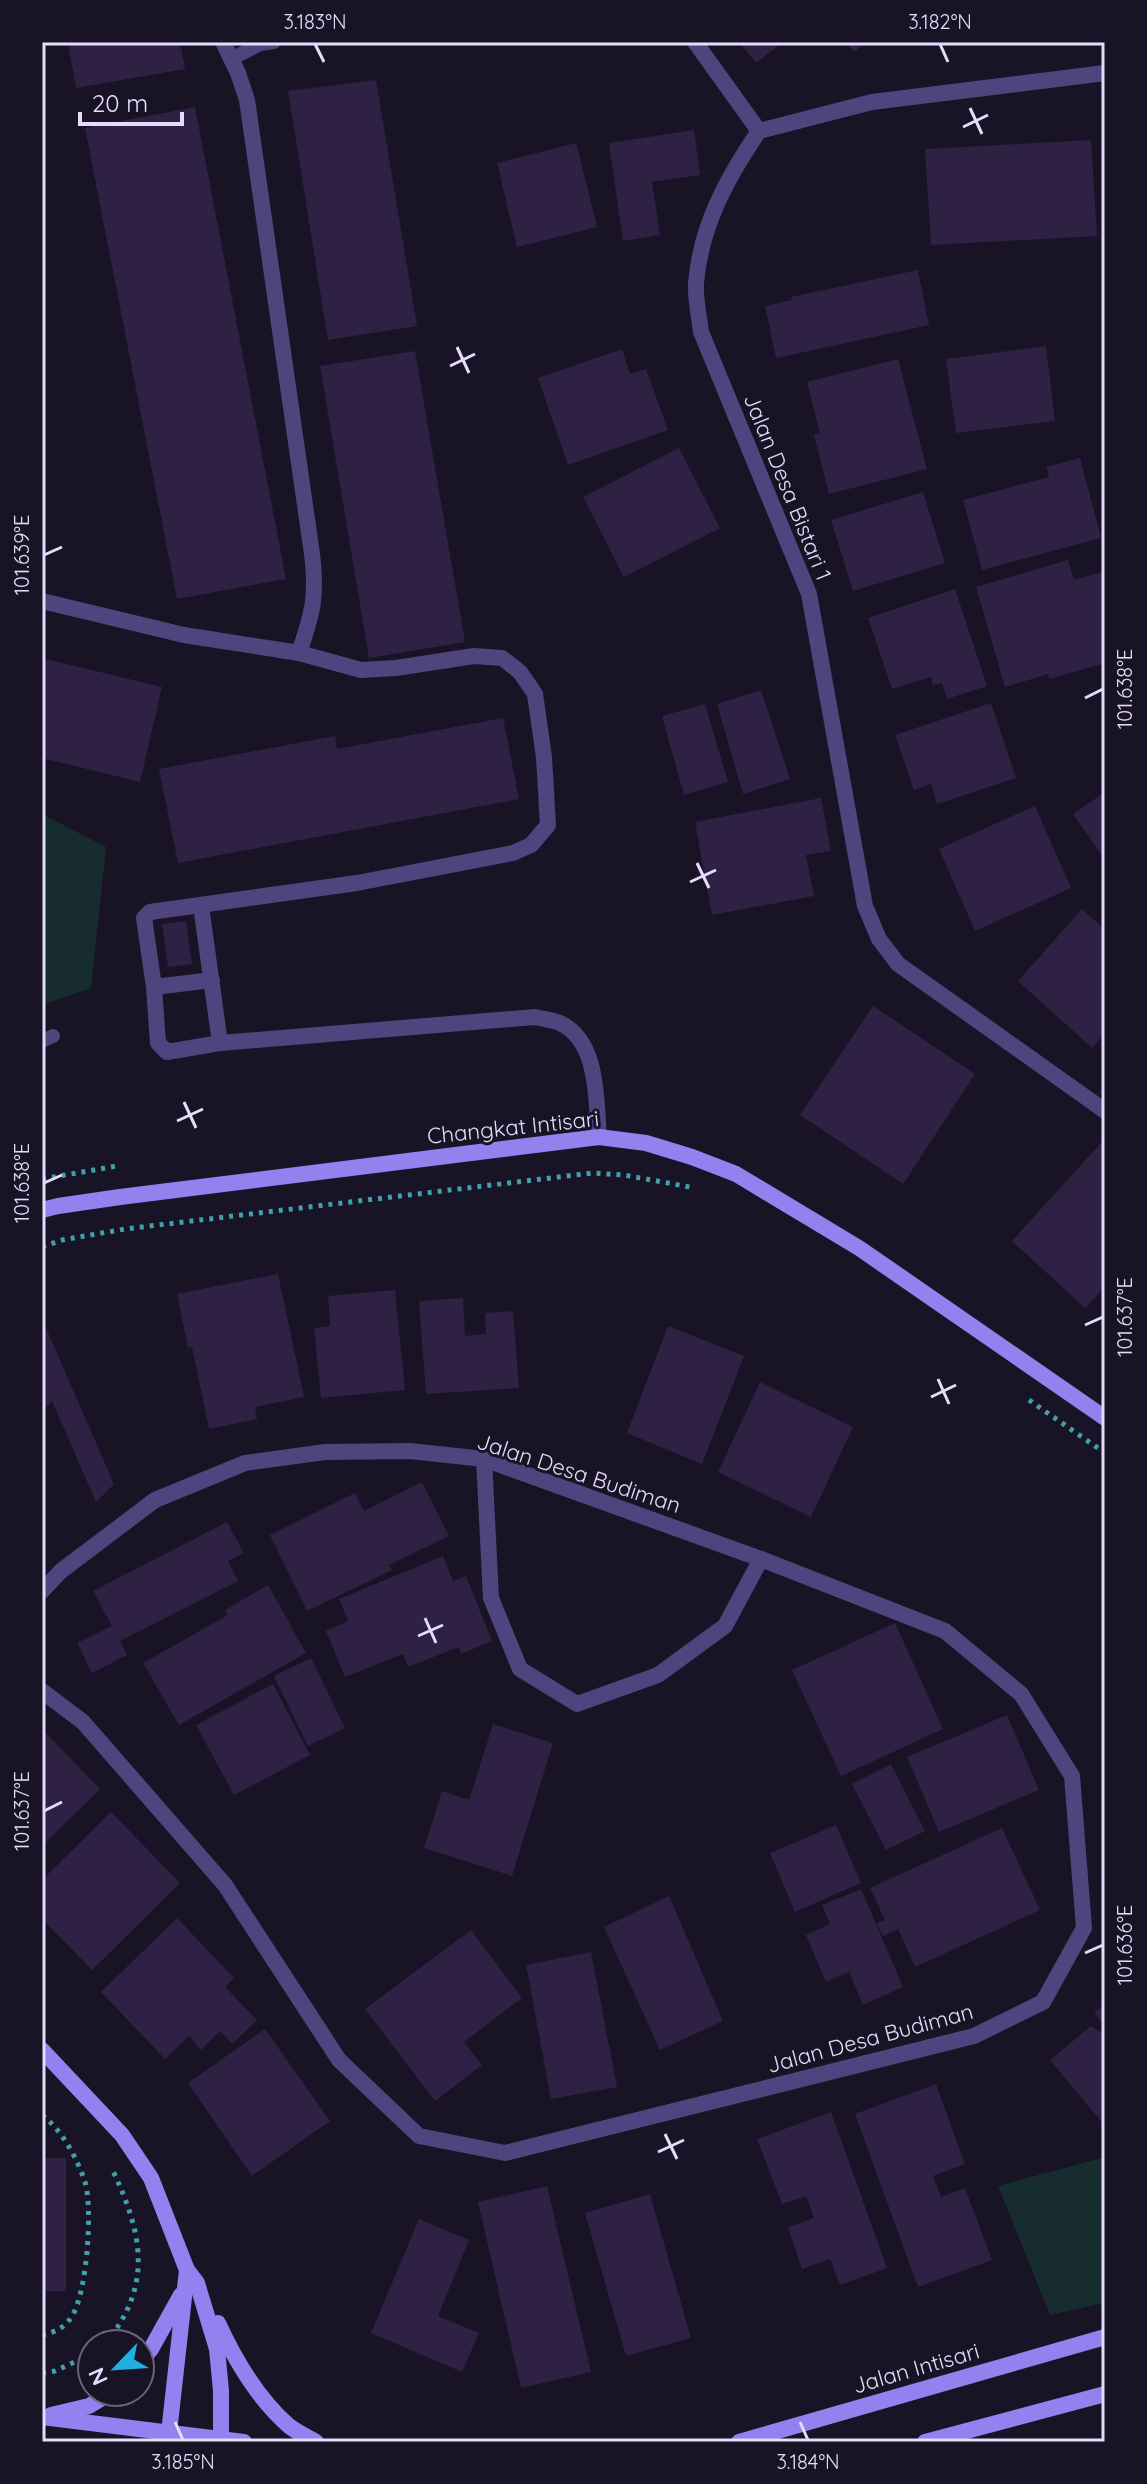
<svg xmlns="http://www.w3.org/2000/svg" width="1147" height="2484" viewBox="0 0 1147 2484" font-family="Quicksand,sans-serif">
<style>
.green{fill:#172c2f}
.building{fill:#2e2144}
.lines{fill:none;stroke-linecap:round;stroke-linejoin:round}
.path{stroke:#41a0aa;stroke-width:5;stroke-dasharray:4 6;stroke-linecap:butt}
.lane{stroke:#50447e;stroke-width:14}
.street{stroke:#50447e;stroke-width:16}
.secondary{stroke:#9480ee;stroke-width:16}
.ticks{fill:none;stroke:#e4dcfa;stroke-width:3}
.labels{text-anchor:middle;stroke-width:6;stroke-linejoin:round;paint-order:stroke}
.street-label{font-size:22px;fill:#e4dcfa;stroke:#191326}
.neatline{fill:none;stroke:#e4dcfa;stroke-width:3}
.ticks-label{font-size:20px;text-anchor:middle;fill:#e4dcfa}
</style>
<rect width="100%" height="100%" fill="#191326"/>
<!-- green -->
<g class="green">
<path d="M42,814L106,847L91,988L42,1005Z"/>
<path d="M1105,2157V2303L1050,2315L998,2186Z"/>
</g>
<!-- building -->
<g class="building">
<path d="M68,42H180L185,69L76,88Z"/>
<path d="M739,42H783L756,63Z"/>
<path d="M846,42H867L854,52Z"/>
<path d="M376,80L417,326L328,340L288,91Z"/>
<path d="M195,107L286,579L177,599L85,128Z"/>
<path d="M694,130L700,175L652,182L660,235L623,241L609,143Z"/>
<path d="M1091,140L1097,236L931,245L925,149Z"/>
<path d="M576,143L597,227L517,247L497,163Z"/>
<path d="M918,270L929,325L776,358L765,306L792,300L791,297Z"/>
<path d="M1046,346L1055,421L956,433L946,359Z"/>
<path d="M622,349L630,374L646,369L668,430L568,465L538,378Z"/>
<path d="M415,351L465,642L369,658L320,366Z"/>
<path d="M898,359L927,469L829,494L814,435L820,433L807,382Z"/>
<path d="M679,448L720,528L624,577L583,497Z"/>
<path d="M1080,458L1101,538L982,570L963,500L1049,477L1046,467Z"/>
<path d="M923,492L945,563L853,591L831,520Z"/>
<path d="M1068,560L1074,580L1105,571V663L1049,679L1048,674L1005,687L976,587Z"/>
<path d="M955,589L987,686L947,699L942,683L933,685L931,677L892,689L868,618Z"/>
<path d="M42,658L162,687L140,782L42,758Z"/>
<path d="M761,690L790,779L743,794L717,704Z"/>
<path d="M991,703L1016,778L937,804L931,784L914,790L895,735Z"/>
<path d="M705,704L728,782L684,795L662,716Z"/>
<path d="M503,718L519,799L178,863L159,769L335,736L337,749Z"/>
<path d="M1105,792V860L1073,814Z"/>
<path d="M821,798L831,851L806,855L814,896L712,915L695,822Z"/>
<path d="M1035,806L1071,888L975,931L939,849Z"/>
<path d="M1082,909L1105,930V1033L1092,1048L1018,981Z"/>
<path d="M186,921L192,964L168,967L162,924Z"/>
<path d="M873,1006L975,1074L903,1184L800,1115Z"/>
<path d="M1101,1143L1105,1147V1287L1085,1308L1012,1241Z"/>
<path d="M278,1274L304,1397L255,1407L257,1419L209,1429L192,1347L188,1348L177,1294Z"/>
<path d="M395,1290L405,1390L321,1398L314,1328L330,1326L328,1296Z"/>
<path d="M463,1298L465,1336L486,1334L485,1313L513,1311L519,1388L426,1394L419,1301Z"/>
<path d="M42,1319L114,1484L96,1502L52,1401L42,1411Z"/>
<path d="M668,1326L744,1356L702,1464L627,1433Z"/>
<path d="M760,1382L853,1427L811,1517L718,1472Z"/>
<path d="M422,1482L449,1536L389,1565L392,1570L307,1611L270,1535L355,1493L364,1511Z"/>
<path d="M227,1522L244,1553L228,1561L238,1581L120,1641L127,1655L92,1673L77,1643L112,1626L93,1591Z"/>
<path d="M443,1556L453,1581L466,1576L492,1641L461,1654L459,1647L408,1667L403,1654L345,1677L326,1631L348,1621L339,1599Z"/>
<path d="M268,1585L306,1653L179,1725L143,1663L228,1615L225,1610Z"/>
<path d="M895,1623L943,1729L841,1776L792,1670Z"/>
<path d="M311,1658L345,1728L308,1746L274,1676Z"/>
<path d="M273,1684L310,1755L234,1795L196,1725Z"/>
<path d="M1007,1715L1039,1790L939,1832L907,1757Z"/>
<path d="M493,1724L553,1743L512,1876L424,1848L442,1791L469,1800Z"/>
<path d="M42,1729L100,1789L42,1846Z"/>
<path d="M891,1764L925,1831L886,1850L852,1784Z"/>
<path d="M111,1812L180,1883L92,1970L42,1919V1880Z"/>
<path d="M836,1825L861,1883L795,1912L770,1853Z"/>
<path d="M1002,1828L1040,1910L915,1967L898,1929L883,1936L877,1924L885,1920L870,1888Z"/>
<path d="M861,1889L903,1987L863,2005L849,1972L826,1982L806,1935L830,1924L822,1905Z"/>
<path d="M669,1896L723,2021L660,2050L604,1927Z"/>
<path d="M177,1918L234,1978L225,1987L257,2020L232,2044L220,2031L201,2050L189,2036L165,2059L101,1992Z"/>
<path d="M471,1930L522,1998L464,2042L482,2065L435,2101L365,2009Z"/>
<path d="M591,1952L617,2087L551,2099L526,1965Z"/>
<path d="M1105,2004V2026L1094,2013Z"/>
<path d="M1091,2026L1105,2035V2126L1050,2060Z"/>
<path d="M265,2029L330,2121L252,2176L188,2083Z"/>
<path d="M936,2084L965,2164L933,2176L941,2197L965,2188L992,2260L918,2287L855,2114Z"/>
<path d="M831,2112L887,2268L840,2285L830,2259L802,2269L788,2227L814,2218L806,2196L782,2204L757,2139Z"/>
<rect x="42" y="2158" width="24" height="133"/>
<path d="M547,2186L591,2372L521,2388L478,2202Z"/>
<path d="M650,2194L691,2338L626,2356L585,2213Z"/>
<path d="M419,2219L469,2240L438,2316L479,2333L462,2372L371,2333Z"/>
</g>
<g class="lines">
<!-- path -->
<g class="path">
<path d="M42,1179L117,1166"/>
<path d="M42,1247L62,1240L125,1229L592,1173L624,1175L690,1187"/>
<path d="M1029,1400L1105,1453"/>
<path d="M42,2115C62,2130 77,2158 85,2182C93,2208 87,2293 72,2316C65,2328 55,2332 42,2335"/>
<path d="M105,2344C153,2286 143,2235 113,2171"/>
<path d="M42,2373L55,2371L92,2354"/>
</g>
<!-- lane -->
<g class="lane">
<path d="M231,59L260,44L274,42"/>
<path d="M42,1041L53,1036"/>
</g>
<!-- street -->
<g class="street">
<path d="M223,42L238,73L247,100L312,554C317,597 313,612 299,653"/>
<path d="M695,42L759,131"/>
<path d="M1105,73L872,102L759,131C727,178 701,225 696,283C695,298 699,316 701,332L809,594L865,906L879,939L898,964L1105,1111"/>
<path d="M42,601L184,635L299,653L361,670L396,668L474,656L502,658L520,672L535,694L544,757L548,825L531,845L513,853L357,883L150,912L144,918L154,987L158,1043L167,1052L220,1043L535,1017C543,1019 553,1020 560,1023C599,1041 596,1101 599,1137"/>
<path d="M201,906L220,1043"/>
<path d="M154,987L212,980"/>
<path d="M484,1459L491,1598L520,1669L577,1704L658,1675L725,1626L761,1559"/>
<path d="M42,1591L61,1571L155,1500L245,1463L325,1452L410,1451L484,1459L761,1559L945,1631L1021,1694L1072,1776L1084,1928L1043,2002L974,2036L505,2153L419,2136L339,2060L225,1885L83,1722L42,1691"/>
</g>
<!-- secondary -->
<g class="secondary">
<path d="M42,1210L58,1206L120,1197L599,1137L646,1143L692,1157L736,1174L859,1248L1105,1418"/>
<path d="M42,2050L122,2135L151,2178L187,2270L197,2283L217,2349L221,2391V2442"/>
<path d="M218,2323C235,2360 258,2399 289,2426C297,2432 307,2437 316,2442"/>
<path d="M140,2362L151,2349L181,2295"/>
<path d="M51,2415L89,2406L112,2392"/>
<path d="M42,2417L244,2442"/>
<path d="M168,2442L187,2270"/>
<path d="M739,2442L1105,2337"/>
<path d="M925,2442L1105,2394"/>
</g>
</g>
<!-- ticks -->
<path class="ticks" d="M315,44L324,62M940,44L948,62M970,108L982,134M963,127L988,115M457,347L469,373M450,366L475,354M44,555L62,547M1085,698L1103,689M697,863L709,888M690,882L716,870M184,1102L196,1128M177,1121L203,1109M44,1183L62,1175M1085,1325L1103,1317M938,1379L949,1404M931,1397L956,1385M425,1618L436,1643M418,1636L443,1625M44,1811L62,1802M1085,1953L1103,1945M665,2134L677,2159M658,2152L684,2140M175,2422L183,2440M800,2422L808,2440"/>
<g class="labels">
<!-- street labels -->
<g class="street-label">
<text transform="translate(788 487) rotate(68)" y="8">Jalan Desa Bistari 1</text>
<text transform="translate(513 1127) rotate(-6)" y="8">Changkat Intisari</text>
<text transform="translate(579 1473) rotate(18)" y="8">Jalan Desa Budiman</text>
<text transform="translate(870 2038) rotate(-15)" y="8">Jalan Desa Budiman</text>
<text transform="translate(916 2368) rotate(-16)" y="8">Jalan Intisari</text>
</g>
</g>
<!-- border -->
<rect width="1147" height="2484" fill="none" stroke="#191326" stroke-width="88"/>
<!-- north arrow -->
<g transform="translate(116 2368) rotate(245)"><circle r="38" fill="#191326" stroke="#6a637b" stroke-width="2"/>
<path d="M0-6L14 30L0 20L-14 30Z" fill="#22b0e1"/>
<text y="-12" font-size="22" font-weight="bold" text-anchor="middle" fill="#e4dcfa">N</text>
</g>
<!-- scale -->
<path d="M80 112v12h102v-12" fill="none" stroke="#e4dcfa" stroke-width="4"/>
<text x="92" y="112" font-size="24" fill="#e4dcfa" stroke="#191326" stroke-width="6" paint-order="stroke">20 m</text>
<rect x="44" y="44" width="1059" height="2396" class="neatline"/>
<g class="ticks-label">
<text x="315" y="29">3.183°N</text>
<text x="940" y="29">3.182°N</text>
<text transform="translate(22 555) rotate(-90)" y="7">101.639°E</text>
<text transform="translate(1125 689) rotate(-90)" y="7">101.638°E</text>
<text transform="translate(22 1183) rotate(-90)" y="7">101.638°E</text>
<text transform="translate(1125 1317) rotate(-90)" y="7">101.637°E</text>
<text transform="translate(22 1811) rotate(-90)" y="7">101.637°E</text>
<text transform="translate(1125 1945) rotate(-90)" y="7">101.636°E</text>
<text x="183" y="2469">3.185°N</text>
<text x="808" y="2469">3.184°N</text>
</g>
</svg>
